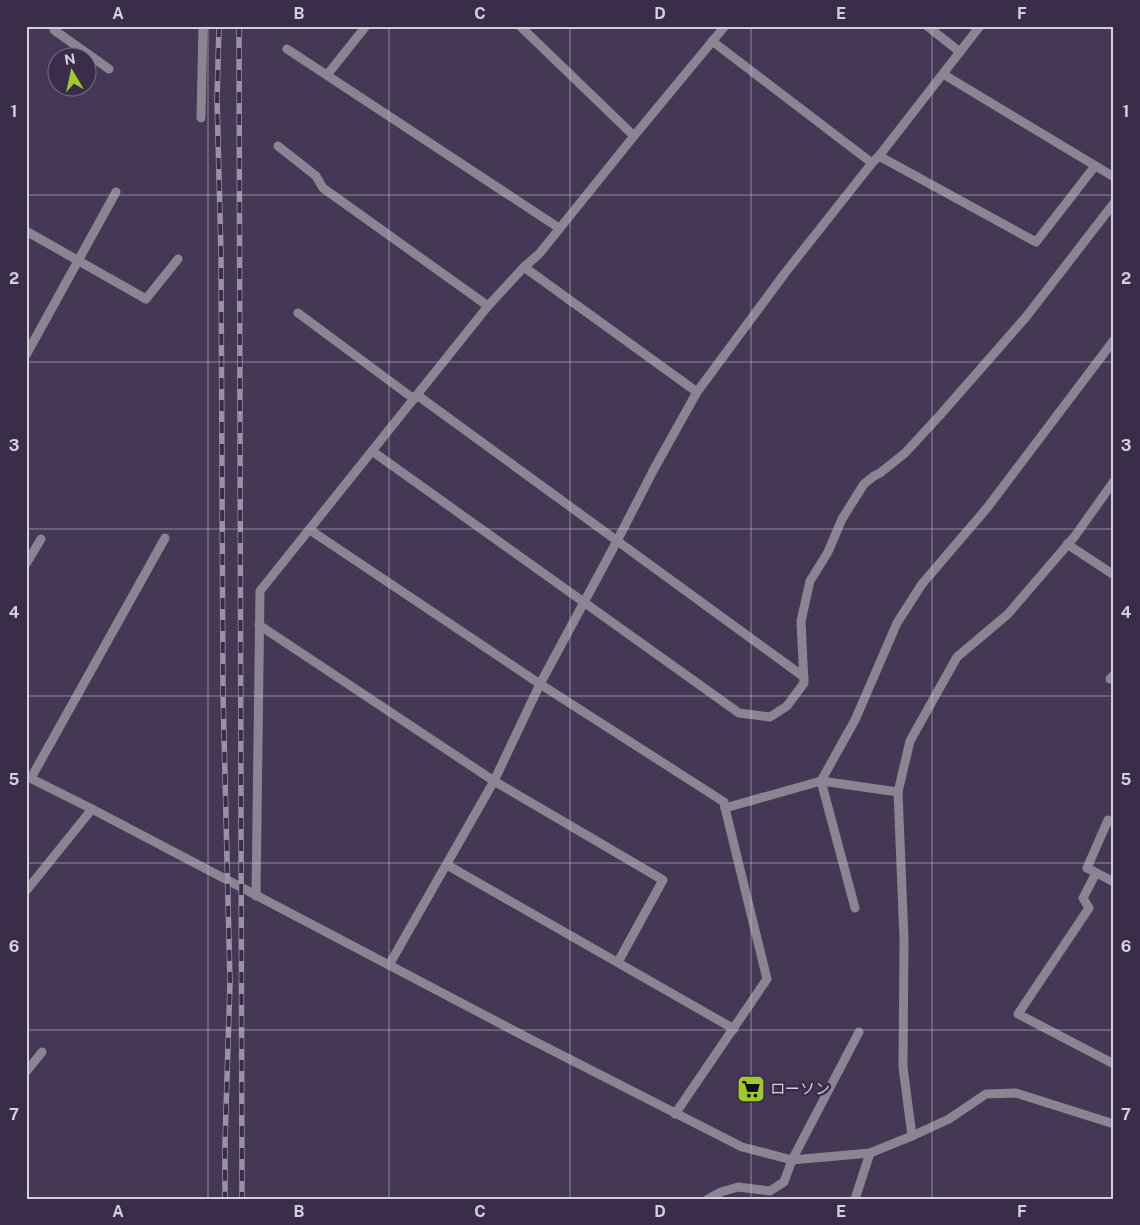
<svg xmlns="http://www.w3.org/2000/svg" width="1140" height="1225" viewBox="0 0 1140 1225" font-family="'Public Sans','Noto Sans JP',sans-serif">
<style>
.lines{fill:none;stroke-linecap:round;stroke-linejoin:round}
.minor{stroke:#8a8493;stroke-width:9}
.rail-casing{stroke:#9a91a7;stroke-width:5.5}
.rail{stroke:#3a2d49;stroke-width:4;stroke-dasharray:11;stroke-linecap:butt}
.grid{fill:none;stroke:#d5cee0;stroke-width:1;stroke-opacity:0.55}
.labels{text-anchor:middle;stroke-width:5;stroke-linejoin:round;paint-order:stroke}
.poi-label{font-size:15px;fill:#d5cee0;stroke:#3a2d49;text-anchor:start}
.neatline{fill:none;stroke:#d5cee0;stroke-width:2}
.grid-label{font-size:16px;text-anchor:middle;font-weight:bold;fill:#d5cee0}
</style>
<rect width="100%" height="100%" fill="#443854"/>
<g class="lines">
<!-- minor -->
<g class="minor">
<path d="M57,26L54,30L109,69"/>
<path d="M520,26L634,136"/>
<path d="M927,26L960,52"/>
<path d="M712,41L872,163"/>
<path d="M287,49L559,228"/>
<path d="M943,74L1114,177"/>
<path d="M327,75L366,26"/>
<path d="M201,118L203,26"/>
<path d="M278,146L316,176L323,188L488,306"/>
<path d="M879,156L1036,242L1095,166"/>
<path d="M26,231L146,299L178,259"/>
<path d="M524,267L697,392"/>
<path d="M298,313L414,399"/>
<path d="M26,355L116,192"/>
<path d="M417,395L804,677"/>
<path d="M372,451L739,713L770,717L787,706L804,683L801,621L810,581L828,552L842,519L864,484L874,476L880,473L905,453L941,414L1026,317L1114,203"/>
<path d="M310,530L540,684L724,802L725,808"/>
<path d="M1067,544L1114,575"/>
<path d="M26,564L41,539"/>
<path d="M259,625L494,781L663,880L618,962"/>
<path d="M1110,679L1114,675"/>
<path d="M26,776L92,809L526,1037L742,1147L792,1160L870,1153L912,1136L949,1119L986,1094L1016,1093L1114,1124"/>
<path d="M31,778L165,538"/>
<path d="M1114,823L1108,820L1087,868L1114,882"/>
<path d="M447,865L734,1029"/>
<path d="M1096,873L1083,898L1089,908L1018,1014L1114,1064"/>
<path d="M26,891L92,809"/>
<path d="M256,896L260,591L488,306L524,267L539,254L634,136L725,26"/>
<path d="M855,908L821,781L855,720L897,623L922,584L987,508L1114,340"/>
<path d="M389,965L494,781L540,684L617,541L654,469L697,392L785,273L872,163L879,156L980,26"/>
<path d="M26,1072L42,1052"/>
<path d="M675,1114L767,979L725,808L821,781L898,792"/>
<path d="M912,1136L903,1067L904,939L898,792L910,741L957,657L1008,614L1075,536L1114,481"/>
<path d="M708,1199L721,1192L738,1187L770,1191L784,1182L792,1160L859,1032"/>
<path d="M855,1199L870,1153"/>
</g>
<defs>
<g id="rail">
<path d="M219,26L217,99L221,255L223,693L230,982L225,1143V1199"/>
<path d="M239,26L242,1199"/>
</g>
</defs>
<!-- rail casing -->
<use href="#rail" class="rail-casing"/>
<!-- rail -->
<use href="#rail" class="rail"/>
</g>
<!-- grid -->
<path class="grid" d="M208,26V1199M389,26V1199M570,26V1199M751,26V1199M932,26V1199M26,195H1114M26,362H1114M26,529H1114M26,696H1114M26,863H1114M26,1030H1114"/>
<!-- icons -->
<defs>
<symbol id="supermarket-square" viewBox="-11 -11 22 22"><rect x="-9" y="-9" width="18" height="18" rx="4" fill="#a0c92b" stroke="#3a2d49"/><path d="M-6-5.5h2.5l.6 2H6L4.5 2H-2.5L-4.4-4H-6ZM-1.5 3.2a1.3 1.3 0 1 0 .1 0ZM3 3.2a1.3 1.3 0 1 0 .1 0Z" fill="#111"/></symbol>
</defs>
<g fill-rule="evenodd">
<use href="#supermarket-square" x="735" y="1073" width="32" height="32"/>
</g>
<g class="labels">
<!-- poi labels -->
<g class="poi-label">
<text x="770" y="1094">ローソン</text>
</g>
</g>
<!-- border -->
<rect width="1140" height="1225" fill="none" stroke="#3a2d49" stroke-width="55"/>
<!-- north arrow -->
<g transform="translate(72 72) rotate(351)"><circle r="24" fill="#3a2d49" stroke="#786d85"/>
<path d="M0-4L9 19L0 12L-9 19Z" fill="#a0c92b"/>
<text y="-8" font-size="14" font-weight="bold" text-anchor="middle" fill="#d5cee0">N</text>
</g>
<rect x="28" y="28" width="1084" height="1170" class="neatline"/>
<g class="grid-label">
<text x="118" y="19">A</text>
<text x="299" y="19">B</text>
<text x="480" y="19">C</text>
<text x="660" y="19">D</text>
<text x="841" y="19">E</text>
<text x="1022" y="19">F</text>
<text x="14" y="117">1</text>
<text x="1126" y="117">1</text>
<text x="14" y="284">2</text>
<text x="1126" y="284">2</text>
<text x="14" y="451">3</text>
<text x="1126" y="451">3</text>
<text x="14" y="618">4</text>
<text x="1126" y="618">4</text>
<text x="14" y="785">5</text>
<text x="1126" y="785">5</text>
<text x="14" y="952">6</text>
<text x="1126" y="952">6</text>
<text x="14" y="1120">7</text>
<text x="1126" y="1120">7</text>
<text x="118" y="1217">A</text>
<text x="299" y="1217">B</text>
<text x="480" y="1217">C</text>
<text x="660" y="1217">D</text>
<text x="841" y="1217">E</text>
<text x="1022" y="1217">F</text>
</g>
</svg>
